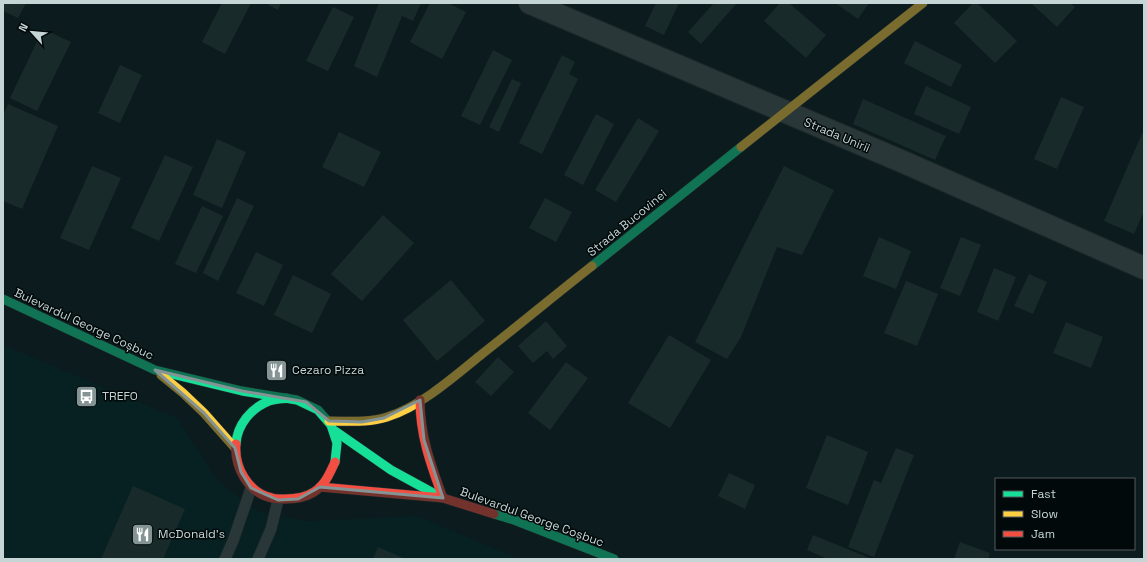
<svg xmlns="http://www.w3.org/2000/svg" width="1147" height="562" viewBox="0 0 1147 562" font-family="'Space Grotesk',sans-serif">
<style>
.built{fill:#02282a}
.building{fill:#283c3d}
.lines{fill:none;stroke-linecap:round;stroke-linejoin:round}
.lane-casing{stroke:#2e3738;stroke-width:12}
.street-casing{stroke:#2e3738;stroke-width:24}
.fast-casing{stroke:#2e3738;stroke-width:10}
.slow-casing{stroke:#2e3738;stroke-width:10}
.jam-casing{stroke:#2e3738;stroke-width:10}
.lane{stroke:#4d5959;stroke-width:11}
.street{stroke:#4d5959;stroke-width:22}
.fast{stroke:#16e098;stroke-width:9}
.slow{stroke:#ffcf43;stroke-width:9}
.jam{stroke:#f24e42;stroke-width:9}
.marked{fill:none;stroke:#849495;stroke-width:3;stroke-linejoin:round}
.labels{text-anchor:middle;stroke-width:3;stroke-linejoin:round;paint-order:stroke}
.street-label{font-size:12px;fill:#c5d5d5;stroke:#02090a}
.poi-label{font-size:12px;fill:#c5d5d5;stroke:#02090a;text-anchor:start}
</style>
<rect width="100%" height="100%" fill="#0c1c1d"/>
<!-- built -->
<path class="built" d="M3,345L177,418L217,480L255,509L268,515L309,521L417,516L519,559H3Z"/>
<!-- building -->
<g class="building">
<path d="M3,3H26L18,18L3,11Z"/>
<path d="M222,3H251L225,54L202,42Z"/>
<path d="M265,3H281L278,10Z"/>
<path d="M379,3H421L413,21L402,16L377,77L354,66Z"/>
<path d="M430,3H448L466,12L442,59L410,42Z"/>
<path d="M656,3H679L664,35L645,26Z"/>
<path d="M714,3H737L701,44L688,32Z"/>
<path d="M780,3H789L826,35L806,58L764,21Z"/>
<path d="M835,3H869L858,19Z"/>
<path d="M973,3H977L1017,41L995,63L954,23Z"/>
<path d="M1031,3H1070L1075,7L1057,27Z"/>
<path d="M333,7L354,17L328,71L306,61Z"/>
<path d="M43,29L71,42L37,111L10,98Z"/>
<path d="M915,41L962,65L951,87L904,63Z"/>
<path d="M493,50L512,60L480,125L461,116Z"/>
<path d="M562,55L575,62L569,74L578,79L542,154L519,143Z"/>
<path d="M120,65L142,75L120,123L98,113Z"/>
<path d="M512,79L521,83L499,132L489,127Z"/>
<path d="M926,86L971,107L959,134L914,114Z"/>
<path d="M1061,97L1084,107L1057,169L1034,159Z"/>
<path d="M863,99L946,136L935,160L853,124Z"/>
<path d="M8,104L58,126L22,209L3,201V116Z"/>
<path d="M596,114L614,124L583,185L564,175Z"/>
<path d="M638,118L659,131L616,202L595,190Z"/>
<path d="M1144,129V211L1134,234L1104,221Z"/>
<path d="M339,132L381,152L364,187L322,167Z"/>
<path d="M217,139L246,152L222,208L193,195Z"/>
<path d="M165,155L193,167L159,241L131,228Z"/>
<path d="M92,166L121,178L89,250L60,238Z"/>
<path d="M784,166L834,190L802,255L777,247L741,337L727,359L695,342Z"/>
<path d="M237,198L254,206L218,281L203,273Z"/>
<path d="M545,198L572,212L556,242L529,228Z"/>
<path d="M202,206L223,216L196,273L175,264Z"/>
<path d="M383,215L414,243L362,301L331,274Z"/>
<path d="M879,237L911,251L896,289L863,276Z"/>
<path d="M961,237L981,245L960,296L940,288Z"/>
<path d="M256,252L283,265L264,306L236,293Z"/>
<path d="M994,268L1016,277L998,321L977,312Z"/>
<path d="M1029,274L1047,282L1033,314L1014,306Z"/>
<path d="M293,275L331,294L312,333L274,315Z"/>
<path d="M451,280L485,321L437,361L403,320Z"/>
<path d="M906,281L938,294L917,346L884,333Z"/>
<path d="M546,321L567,346L553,359L547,351L533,363L518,346Z"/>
<path d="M1066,322L1103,337L1091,368L1053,353Z"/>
<path d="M669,335L711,360L670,428L628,403Z"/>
<path d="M498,357L514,372L491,396L475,382Z"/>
<path d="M566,362L588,378L550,430L528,413Z"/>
<path d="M827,435L868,452L848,505L806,488Z"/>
<path d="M896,448L914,455L874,557L848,547L874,480L881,483Z"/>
<path d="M729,473L755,485L745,509L718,496Z"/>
<path d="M133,486L185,509L163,559H101Z"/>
<path d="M813,535L872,559H828L807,550Z"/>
<path d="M960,542L990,553L988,559H954Z"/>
<path d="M378,547L405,559H373Z"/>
</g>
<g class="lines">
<defs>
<g id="lane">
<path d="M225,559L233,541L251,488"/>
<path d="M258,559L271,529L278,500"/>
</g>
<path id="street" d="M530,3L908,164L1144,268"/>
<g id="fast">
<path d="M592,266L741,147"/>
<path d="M3,299L155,370L242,391L297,400L318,410L331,425L337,443L335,462"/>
<path d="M335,431L391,470L435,494"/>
<path d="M236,444C237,425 251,408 269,401C274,399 281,399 287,398"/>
<path d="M494,514L514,520L614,559"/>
</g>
<g id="slow">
<path d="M741,147L923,3"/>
<path d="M161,375L183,393L204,413L235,448"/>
<path d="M329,421C348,421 368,423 387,417C420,407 455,376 482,354C519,325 555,295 592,266"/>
</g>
<g id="jam">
<path d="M420,400C420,436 431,465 443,498"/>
<path d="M236,444C234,467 248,493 272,498C276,499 280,499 285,499C295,499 305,498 314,492C325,485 330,473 335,462"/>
<path d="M320,487L443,498L494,514"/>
</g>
</defs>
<!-- lane casing -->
<use href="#lane" class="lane-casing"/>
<!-- street casing -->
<use href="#street" class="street-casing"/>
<!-- fast casing -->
<use href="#fast" class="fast-casing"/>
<!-- slow casing -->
<use href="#slow" class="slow-casing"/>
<!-- jam casing -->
<use href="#jam" class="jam-casing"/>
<!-- lane -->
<use href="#lane" class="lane"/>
<!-- street -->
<use href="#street" class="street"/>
<!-- fast -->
<use href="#fast" class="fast"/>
<!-- slow -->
<use href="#slow" class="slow"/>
<!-- jam -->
<use href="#jam" class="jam"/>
</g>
<!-- marked area -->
<path d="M0 0H1147V562H0ZM155,370L242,391L306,402L329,421L362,422L384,418L420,400L424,440L443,498L320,487L298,499L278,500L251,488L241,472L235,448L204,413Z" fill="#0c1c1d" fill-opacity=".55" fill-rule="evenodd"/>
<path class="marked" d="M155,370L242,391L306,402L329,421L362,422L384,418L420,400L424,440L443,498L320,487L298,499L278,500L251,488L241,472L235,448L204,413Z"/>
<!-- icons -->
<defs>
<symbol id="restaurant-square" viewBox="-11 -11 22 22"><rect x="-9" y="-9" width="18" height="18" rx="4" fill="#849495" stroke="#02090a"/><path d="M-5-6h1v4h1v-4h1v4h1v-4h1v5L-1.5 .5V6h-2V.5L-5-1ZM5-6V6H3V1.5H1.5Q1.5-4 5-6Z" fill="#fff"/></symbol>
<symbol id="bus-square" viewBox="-11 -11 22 22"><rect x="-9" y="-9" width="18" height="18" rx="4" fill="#849495" stroke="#02090a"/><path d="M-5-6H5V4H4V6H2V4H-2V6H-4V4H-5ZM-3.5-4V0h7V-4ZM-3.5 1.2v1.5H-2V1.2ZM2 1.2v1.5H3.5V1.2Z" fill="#fff"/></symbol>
</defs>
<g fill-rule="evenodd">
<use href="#restaurant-square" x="264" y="358" width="25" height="25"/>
<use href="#bus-square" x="74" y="384" width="25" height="25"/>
<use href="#restaurant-square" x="130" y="522" width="25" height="25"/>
</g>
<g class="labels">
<!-- street labels -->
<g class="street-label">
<text transform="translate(837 135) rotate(23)" y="4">Strada Unirii</text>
<text transform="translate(627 223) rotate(-39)" y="4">Strada Bucovinei</text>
<text transform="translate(84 324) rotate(25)" y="4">Bulevardul George Coșbuc</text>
<text transform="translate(532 517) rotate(20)" y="4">Bulevardul George Coșbuc</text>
</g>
<!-- poi labels -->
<g class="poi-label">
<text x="292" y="374">Cezaro Pizza</text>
<text x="102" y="400">TREFO</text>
<text x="158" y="538">McDonald's</text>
</g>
</g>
<!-- border -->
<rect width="1147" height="562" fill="none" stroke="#c5d5d5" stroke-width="8"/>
<!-- legend -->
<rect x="995" y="478" width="140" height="72" fill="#02090a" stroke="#505b5b"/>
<rect x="1003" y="491" width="20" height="6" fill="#16e098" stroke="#505b5b"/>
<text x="1031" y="498" font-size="12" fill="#c5d5d5">Fast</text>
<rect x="1003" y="511" width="20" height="6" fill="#ffcf43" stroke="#505b5b"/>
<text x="1031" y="518" font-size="12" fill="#c5d5d5">Slow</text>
<rect x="1003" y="531" width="20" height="6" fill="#f24e42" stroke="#505b5b"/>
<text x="1031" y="538" font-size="12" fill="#c5d5d5">Jam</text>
<!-- north arrow -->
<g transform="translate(32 32) rotate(297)" stroke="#02090a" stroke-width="3" paint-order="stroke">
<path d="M0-3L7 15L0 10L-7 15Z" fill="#c5d5d5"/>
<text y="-6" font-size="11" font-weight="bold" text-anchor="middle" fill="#c5d5d5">N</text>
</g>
</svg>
